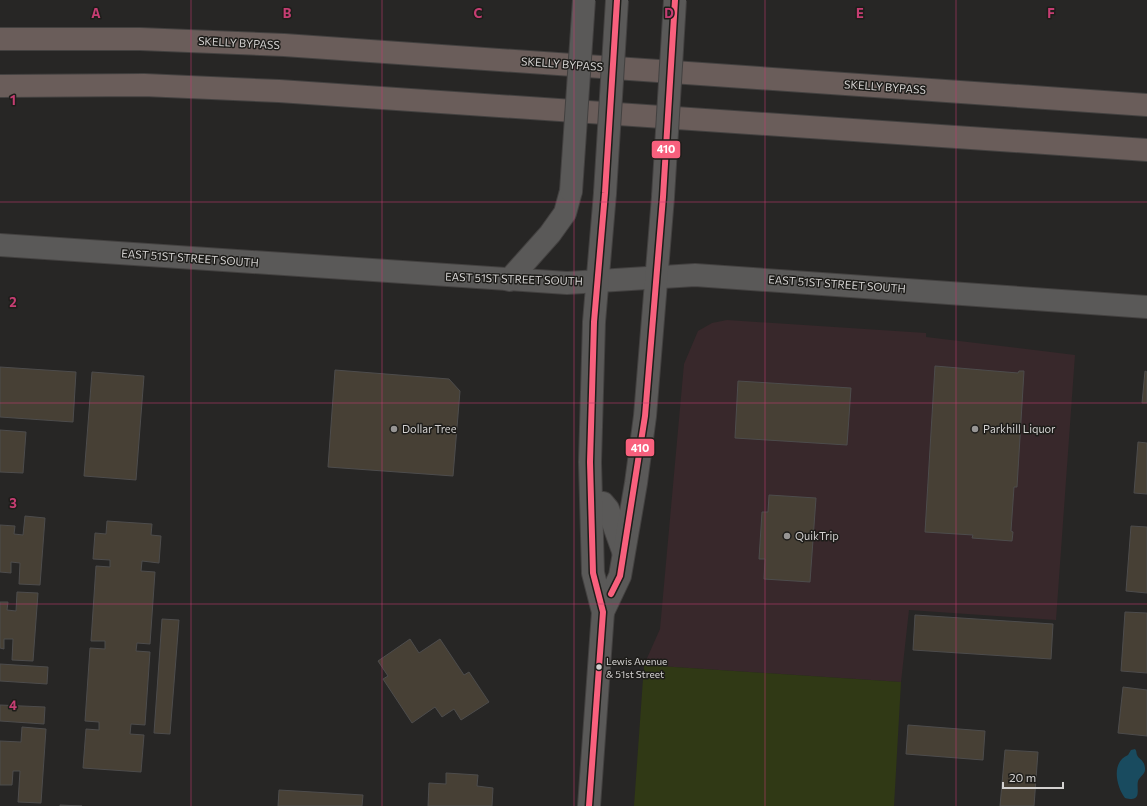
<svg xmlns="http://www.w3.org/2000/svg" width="1147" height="806" viewBox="0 0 1147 806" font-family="Commissioner,sans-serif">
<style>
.commercial{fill:#38282b}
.green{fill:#303915}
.water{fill:#194b5f}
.building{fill:#474035;stroke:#4d4c4c}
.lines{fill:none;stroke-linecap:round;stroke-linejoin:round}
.secondary-casing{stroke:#434140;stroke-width:24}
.motorway-casing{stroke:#434140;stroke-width:24}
.secondary{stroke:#5a5958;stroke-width:22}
.motorway{stroke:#6a5d5a;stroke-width:22}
.secondary-bridge-casing{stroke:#434140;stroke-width:24;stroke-linecap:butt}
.secondary-bridge{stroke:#5a5958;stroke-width:22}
.bus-1-casing{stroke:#1e1d1a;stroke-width:9}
.bus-1{stroke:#f8607d;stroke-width:6}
.grid{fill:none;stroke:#c53d72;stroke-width:1;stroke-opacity:0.55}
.poi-dot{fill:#979594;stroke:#1e1d1a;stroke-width:1.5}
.bus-dot{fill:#d3d1d0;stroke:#1e1d1a;stroke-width:1.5}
.labels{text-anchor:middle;stroke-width:3;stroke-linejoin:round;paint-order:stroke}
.bus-label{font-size:10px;fill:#d3d1d0;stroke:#1e1d1a;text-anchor:start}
.street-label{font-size:11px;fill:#d3d1d0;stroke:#1e1d1a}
.poi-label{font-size:11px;fill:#d3d1d0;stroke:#1e1d1a;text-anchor:start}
.grid-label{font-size:13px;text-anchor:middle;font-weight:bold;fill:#c53d72;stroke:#1e1d1a;stroke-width:3;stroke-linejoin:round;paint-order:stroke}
.line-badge{stroke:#1e1d1a;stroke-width:1.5}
.badge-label{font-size:11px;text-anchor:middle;font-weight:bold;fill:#fff}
</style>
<rect width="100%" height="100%" fill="#272625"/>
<!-- commercial -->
<path class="commercial" d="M727,320L926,333V337L1075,355L1056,620L909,610L901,682L644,665L660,629L684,364L698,331L712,323Z"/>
<!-- green -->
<path class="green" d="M644,665L901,682L894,806H634Z"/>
<!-- water -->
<path class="water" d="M1135,749C1137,751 1136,753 1137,755C1139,760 1144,759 1145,768C1146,774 1140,776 1138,781C1136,789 1143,803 1125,798C1116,786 1111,762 1128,755L1131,750Z"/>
<!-- building -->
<g class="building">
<path d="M935,366L1018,373L1019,371H1024L1017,487H1014L1011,531L1013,532L1012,541L972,538L973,535L925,532Z"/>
<path d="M0,367L76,372L73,422L0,417Z"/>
<path d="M335,370L449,379L460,391L453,476L328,467Z"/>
<path d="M1145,371L1147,372V403H1142Z"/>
<path d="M92,372L144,376L136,480L84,476Z"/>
<path d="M738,381L851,388L847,445L735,438Z"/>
<path d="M0,430L26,432L23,473L0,472Z"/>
<path d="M1138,442L1147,443V494L1134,493Z"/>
<path d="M769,495L816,498L810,582L764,579L765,559H759L762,512H768Z"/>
<path d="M25,516L45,518L40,585L19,584L20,563L11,562V573L0,572V525L15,526L14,534L23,535Z"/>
<path d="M107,521L152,524L151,535L161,536L159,563L142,561L141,571L155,572L150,644L137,643L136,651L150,652L145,725L131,724L130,734L144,735L141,772L83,768L86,729L99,730V722L85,721L90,648L105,649V641H91L96,566L110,567V560L93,559L95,533L106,534Z"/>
<path d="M1131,526L1147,527V593L1126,591Z"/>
<path d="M17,592L38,593L33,661L12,660L13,639H4V649L0,648V602H8L7,610L16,611Z"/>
<path d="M1125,612L1147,613V673L1121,671Z"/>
<path d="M915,615L1053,624L1051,659L913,650Z"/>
<path d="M162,619L179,620L170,734L154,733Z"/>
<path d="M410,639L419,653L440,639L464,675L469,672L489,702L461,720L454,709L442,717L435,707L412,723L383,679L388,676L378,661Z"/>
<path d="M0,664L48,667L47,684L0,681Z"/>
<path d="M1123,687L1147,690V736L1118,733Z"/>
<path d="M0,705L45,707L44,724L0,721Z"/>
<path d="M908,725L985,731L983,760L906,754Z"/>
<path d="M22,727L46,729L41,803L18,802L20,771H13L12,785H0V741L21,742Z"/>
<path d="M1005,750L1038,752L1034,806H1000Z"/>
<path d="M446,773L478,775L477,786L493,788L492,806H428L429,783L446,784Z"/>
<path d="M279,790L363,795L362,806H278Z"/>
<path d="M60,805L82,806H60Z"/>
</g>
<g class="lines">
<defs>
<g id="secondary">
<path d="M0,245L567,283L695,275L1147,307"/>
<path d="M509,280L550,234L565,213L571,191"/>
<path d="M592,502L603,503L608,509L623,551"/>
<path d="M603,612L620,576L636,483L645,416L663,197"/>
<path d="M589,806L603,612L593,573L590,462L594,322L605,193"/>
</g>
<g id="motorway">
<path d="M0,39H140L284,45L1147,105"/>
<path d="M0,86L144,85L279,91L1147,150"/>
</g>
</defs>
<!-- secondary casing -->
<use href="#secondary" class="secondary-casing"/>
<!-- motorway casing -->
<use href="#motorway" class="motorway-casing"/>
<!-- secondary -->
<use href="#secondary" class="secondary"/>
<!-- motorway -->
<use href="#motorway" class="motorway"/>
<defs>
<g id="secondary-bridge">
<path d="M571,191L584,0"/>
<path d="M605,193L617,0"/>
<path d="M663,197L675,0"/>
</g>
</defs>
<!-- secondary-bridge casing -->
<use href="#secondary-bridge" class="secondary-bridge-casing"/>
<!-- secondary-bridge -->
<use href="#secondary-bridge" class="secondary-bridge"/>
<defs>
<g id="bus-1">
<path d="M611,594L620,576L645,416L663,197L675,0"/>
<path d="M589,806L603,612L593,573L590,462L594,322L605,193L617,0"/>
</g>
</defs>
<!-- bus-1 casing -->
<use href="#bus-1" class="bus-1-casing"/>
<!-- bus-1 -->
<use href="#bus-1" class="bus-1"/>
</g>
<!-- grid -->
<path class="grid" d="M191,0V806M382,0V806M574,0V806M765,0V806M956,0V806M0,202H1147M0,403H1147M0,604H1147"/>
<!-- markers -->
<g class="poi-dot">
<circle cx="394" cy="429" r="4"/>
<circle cx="975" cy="429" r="4"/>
<circle cx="787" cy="536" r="4"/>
</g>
<circle class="bus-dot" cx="599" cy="667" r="3.5"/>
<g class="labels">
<!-- bus labels -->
<g class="bus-label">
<text x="606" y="665">Lewis Avenue<tspan x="606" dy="13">&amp; 51st Street</tspan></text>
</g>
<!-- street labels -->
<g class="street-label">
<text transform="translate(239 43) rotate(3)" y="4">SKELLY BYPASS</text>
<text transform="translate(562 64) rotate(4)" y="4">SKELLY BYPASS</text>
<text transform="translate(885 87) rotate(4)" y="4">SKELLY BYPASS</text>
<text transform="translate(190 258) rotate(4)" y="4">EAST 51ST STREET SOUTH</text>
<text transform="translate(514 279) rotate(2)" y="4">EAST 51ST STREET SOUTH</text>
<text transform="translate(837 284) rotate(4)" y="4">EAST 51ST STREET SOUTH</text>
</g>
<!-- poi labels -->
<g class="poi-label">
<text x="402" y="433">Dollar Tree</text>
<text x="983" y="433">Parkhill Liquor</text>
<text x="795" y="540">QuikTrip</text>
</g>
</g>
<g class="grid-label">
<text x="96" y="18">A</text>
<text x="287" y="18">B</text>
<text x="478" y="18">C</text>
<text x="669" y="18">D</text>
<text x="860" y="18">E</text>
<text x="1051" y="18">F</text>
<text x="13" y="105">1</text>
<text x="13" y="307">2</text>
<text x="13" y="508">3</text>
<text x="13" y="710">4</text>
</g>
<g class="line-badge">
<rect x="651" y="140" width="30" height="19" rx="4" fill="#f8607d"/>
<rect x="625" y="438" width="30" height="19" rx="4" fill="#f8607d"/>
</g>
<g class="badge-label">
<text x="666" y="153">410</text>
<text x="640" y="452">410</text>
</g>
<!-- scale -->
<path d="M1003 782v6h60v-6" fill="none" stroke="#d3d1d0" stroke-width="2"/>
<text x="1009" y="782" font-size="12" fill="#d3d1d0" stroke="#1e1d1a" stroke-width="3" paint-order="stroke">20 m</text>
</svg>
